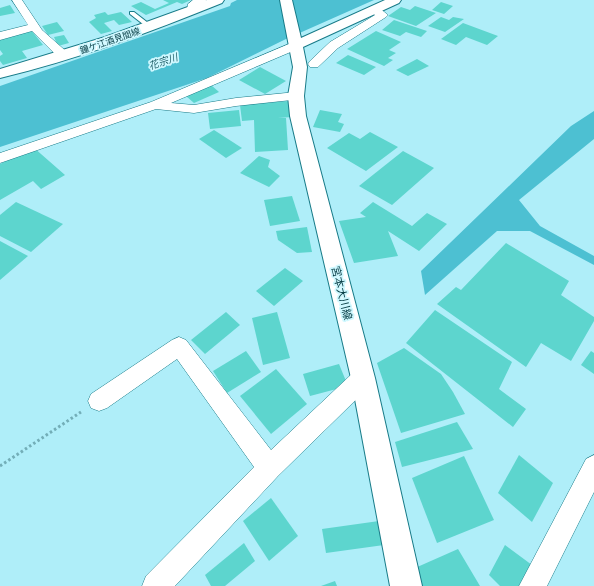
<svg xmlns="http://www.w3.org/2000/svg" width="594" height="586" viewBox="0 0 594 586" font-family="Montserrat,'Noto Sans JP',sans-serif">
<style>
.water{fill:#4dc0d2}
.building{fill:#5dd5ce}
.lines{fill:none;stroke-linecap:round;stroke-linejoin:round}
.service-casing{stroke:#187b88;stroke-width:2}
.minor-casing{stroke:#187b88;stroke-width:1}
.secondary-casing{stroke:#187b88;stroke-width:2}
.path{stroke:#73aeb8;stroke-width:3;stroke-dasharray:2.5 2.5;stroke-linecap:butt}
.service{fill:#fff;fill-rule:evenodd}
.minor{fill:#fff;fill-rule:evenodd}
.secondary{fill:#fff;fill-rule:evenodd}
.labels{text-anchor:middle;stroke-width:3.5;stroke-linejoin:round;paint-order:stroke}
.far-street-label{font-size:9px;fill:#093f47;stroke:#cff8ff}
.far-water-label{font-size:10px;font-style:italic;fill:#1f5e67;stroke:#cff8ff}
.street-label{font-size:11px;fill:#093f47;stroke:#cff8ff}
</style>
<rect width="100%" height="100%" fill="#afeef9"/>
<!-- water -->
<g class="water">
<path d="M237,0H374L286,39L207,78L0,147V86L230,6L231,3Z"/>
<path d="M594,111V139L519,200L540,226L594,256V265L530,231H497L425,295L421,271L571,126Z"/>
</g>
<!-- building -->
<g class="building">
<path d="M163,0H191L182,4L177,2L146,15L131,6L141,2L155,9L169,3Z"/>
<path d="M441,2L453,6L444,14L432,10Z"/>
<path d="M10,5L15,13L0,16V8Z"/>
<path d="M415,6L436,13L416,26L388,16L401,7L410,10Z"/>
<path d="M105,12L108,15L121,12L132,22L119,25L114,20L104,23L112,31L101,34L89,22L96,18L94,15Z"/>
<path d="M441,17L449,20L453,17L464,19L445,32L428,26Z"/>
<path d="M394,20L427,31L421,37L406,32L400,36L382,30Z"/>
<path d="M57,22L64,31L48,35L42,26Z"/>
<path d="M463,23L498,36L487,45L466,37L456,45L441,39Z"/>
<path d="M32,31L43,45L22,51L27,58L3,65L0,61V56L3,54L0,50V40Z"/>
<path d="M376,31L401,42L389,50L396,53L388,58L393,60L384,66L347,49Z"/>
<path d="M64,35L69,43L58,46L54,37Z"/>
<path d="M348,55L376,67L364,75L336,63Z"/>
<path d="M417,59L429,66L408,76L396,70Z"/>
<path d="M260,67L286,81L265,94L239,80Z"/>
<path d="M211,85L219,92L194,103L186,96Z"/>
<path d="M289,101L292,117L278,118H286L288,150L255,152L254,120L242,121L240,105Z"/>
<path d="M239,110L241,126L210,129L208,113Z"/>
<path d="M320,110L342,114L338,122L344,124L340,132L313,127Z"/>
<path d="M214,130L242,148L226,158L199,139Z"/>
<path d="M370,132L398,147L366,171L327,148L349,133L360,139Z"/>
<path d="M33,147L65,175L41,189L33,181L0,200V164Z"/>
<path d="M403,151L434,168L392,205L359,186Z"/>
<path d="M259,156L270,160L268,167L280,176L269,187L240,173Z"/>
<path d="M292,196L300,221L270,226L264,200Z"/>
<path d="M16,202L63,224L31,252L0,236V215Z"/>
<path d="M373,202L412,226L427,213L447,224L419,251L388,231L398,256L354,263L339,221L366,217L360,213Z"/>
<path d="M307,227L312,252L297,253L278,240L276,231Z"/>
<path d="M0,241L28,256L0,280Z"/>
<path d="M506,243L569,281L561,295L594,317V321L571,361L541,343L526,367L437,304L456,287L461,290Z"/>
<path d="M285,268L303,281L274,306L256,291Z"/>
<path d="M435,310L512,362L499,389L526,409L513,427L406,343Z"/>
<path d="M226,312L240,325L205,354L191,340Z"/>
<path d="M277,312L290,358L263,365L252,318Z"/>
<path d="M404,348L441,374L453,392L465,414L401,433L377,363Z"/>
<path d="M246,351L261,372L227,393L213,371Z"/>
<path d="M591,351L594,353V374L581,365Z"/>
<path d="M339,364L348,386L310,396L303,374Z"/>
<path d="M276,369L307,404L271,434L240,396Z"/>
<path d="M457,422L473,449L402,467L395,442Z"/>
<path d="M519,455L553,483L532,522L498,493Z"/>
<path d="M464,456L494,520L437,543L412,478Z"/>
<path d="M271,498L298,536L269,561L243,521Z"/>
<path d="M379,521L384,545L326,553L322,529Z"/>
<path d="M244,543L255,561L225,586H211L205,575Z"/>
<path d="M505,545L532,565L521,586H500L489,575Z"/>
<path d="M458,549L480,586H422L415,568Z"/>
<path d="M335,581L337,586H321Z"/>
</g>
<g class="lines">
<defs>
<path id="service" d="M130,12H134L152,26V28H148L130,14Z"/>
<g id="minor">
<path d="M12,0H22L42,30L68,53L70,56L68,59H60L32,31L0,40V32L28,25Z"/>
<path d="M193,0H207L198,6L197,12L193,13L187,10L188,4Z"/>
<path d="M374,6L378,7L388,15L386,17L338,48L318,67H310L308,64L310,61L330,42L375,15L369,9Z"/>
<path d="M296,41L300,42L302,45L300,48L171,103L194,105L236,98L296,92L301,93L303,96L301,99L236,106L194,113L156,109L0,163V153L151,102Z"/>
<path d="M179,337L186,340L271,450L355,371L363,368L371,371L374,378L371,385L278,476L175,586H142L146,576L254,467L177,359L107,408L99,411L91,408L88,401L91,394L172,340Z"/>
<path d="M594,455V492L547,586H519L586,459Z"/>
</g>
<g id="secondary">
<path d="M207,0H224L222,3C150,32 76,60 0,78V69L105,37Z"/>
<path d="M280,0H292L301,38L385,0H401L399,3L303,47L307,67L304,96L306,116L375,378L422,586H390L351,378L290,116L288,96L293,67Z"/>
</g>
</defs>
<!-- service casing -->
<use href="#service" class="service-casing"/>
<!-- minor casing -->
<use href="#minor" class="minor-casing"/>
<!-- secondary casing -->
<use href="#secondary" class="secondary-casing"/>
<!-- path -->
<path class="path" d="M0,466L81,412"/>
<!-- service -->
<use href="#service" class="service"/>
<!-- minor -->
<use href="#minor" class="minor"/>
<!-- secondary -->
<use href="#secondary" class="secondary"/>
</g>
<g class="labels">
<!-- far-street labels -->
<g class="far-street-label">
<text transform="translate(110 41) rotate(-19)" y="3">鐘ケ江酒見間線</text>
</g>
<!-- far-water labels -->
<g class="far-water-label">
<text transform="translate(163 61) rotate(-19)" y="4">花宗川</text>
</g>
<!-- street labels -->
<g class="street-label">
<text transform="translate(342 293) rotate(76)" y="4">宮本大川線</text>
</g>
</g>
</svg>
